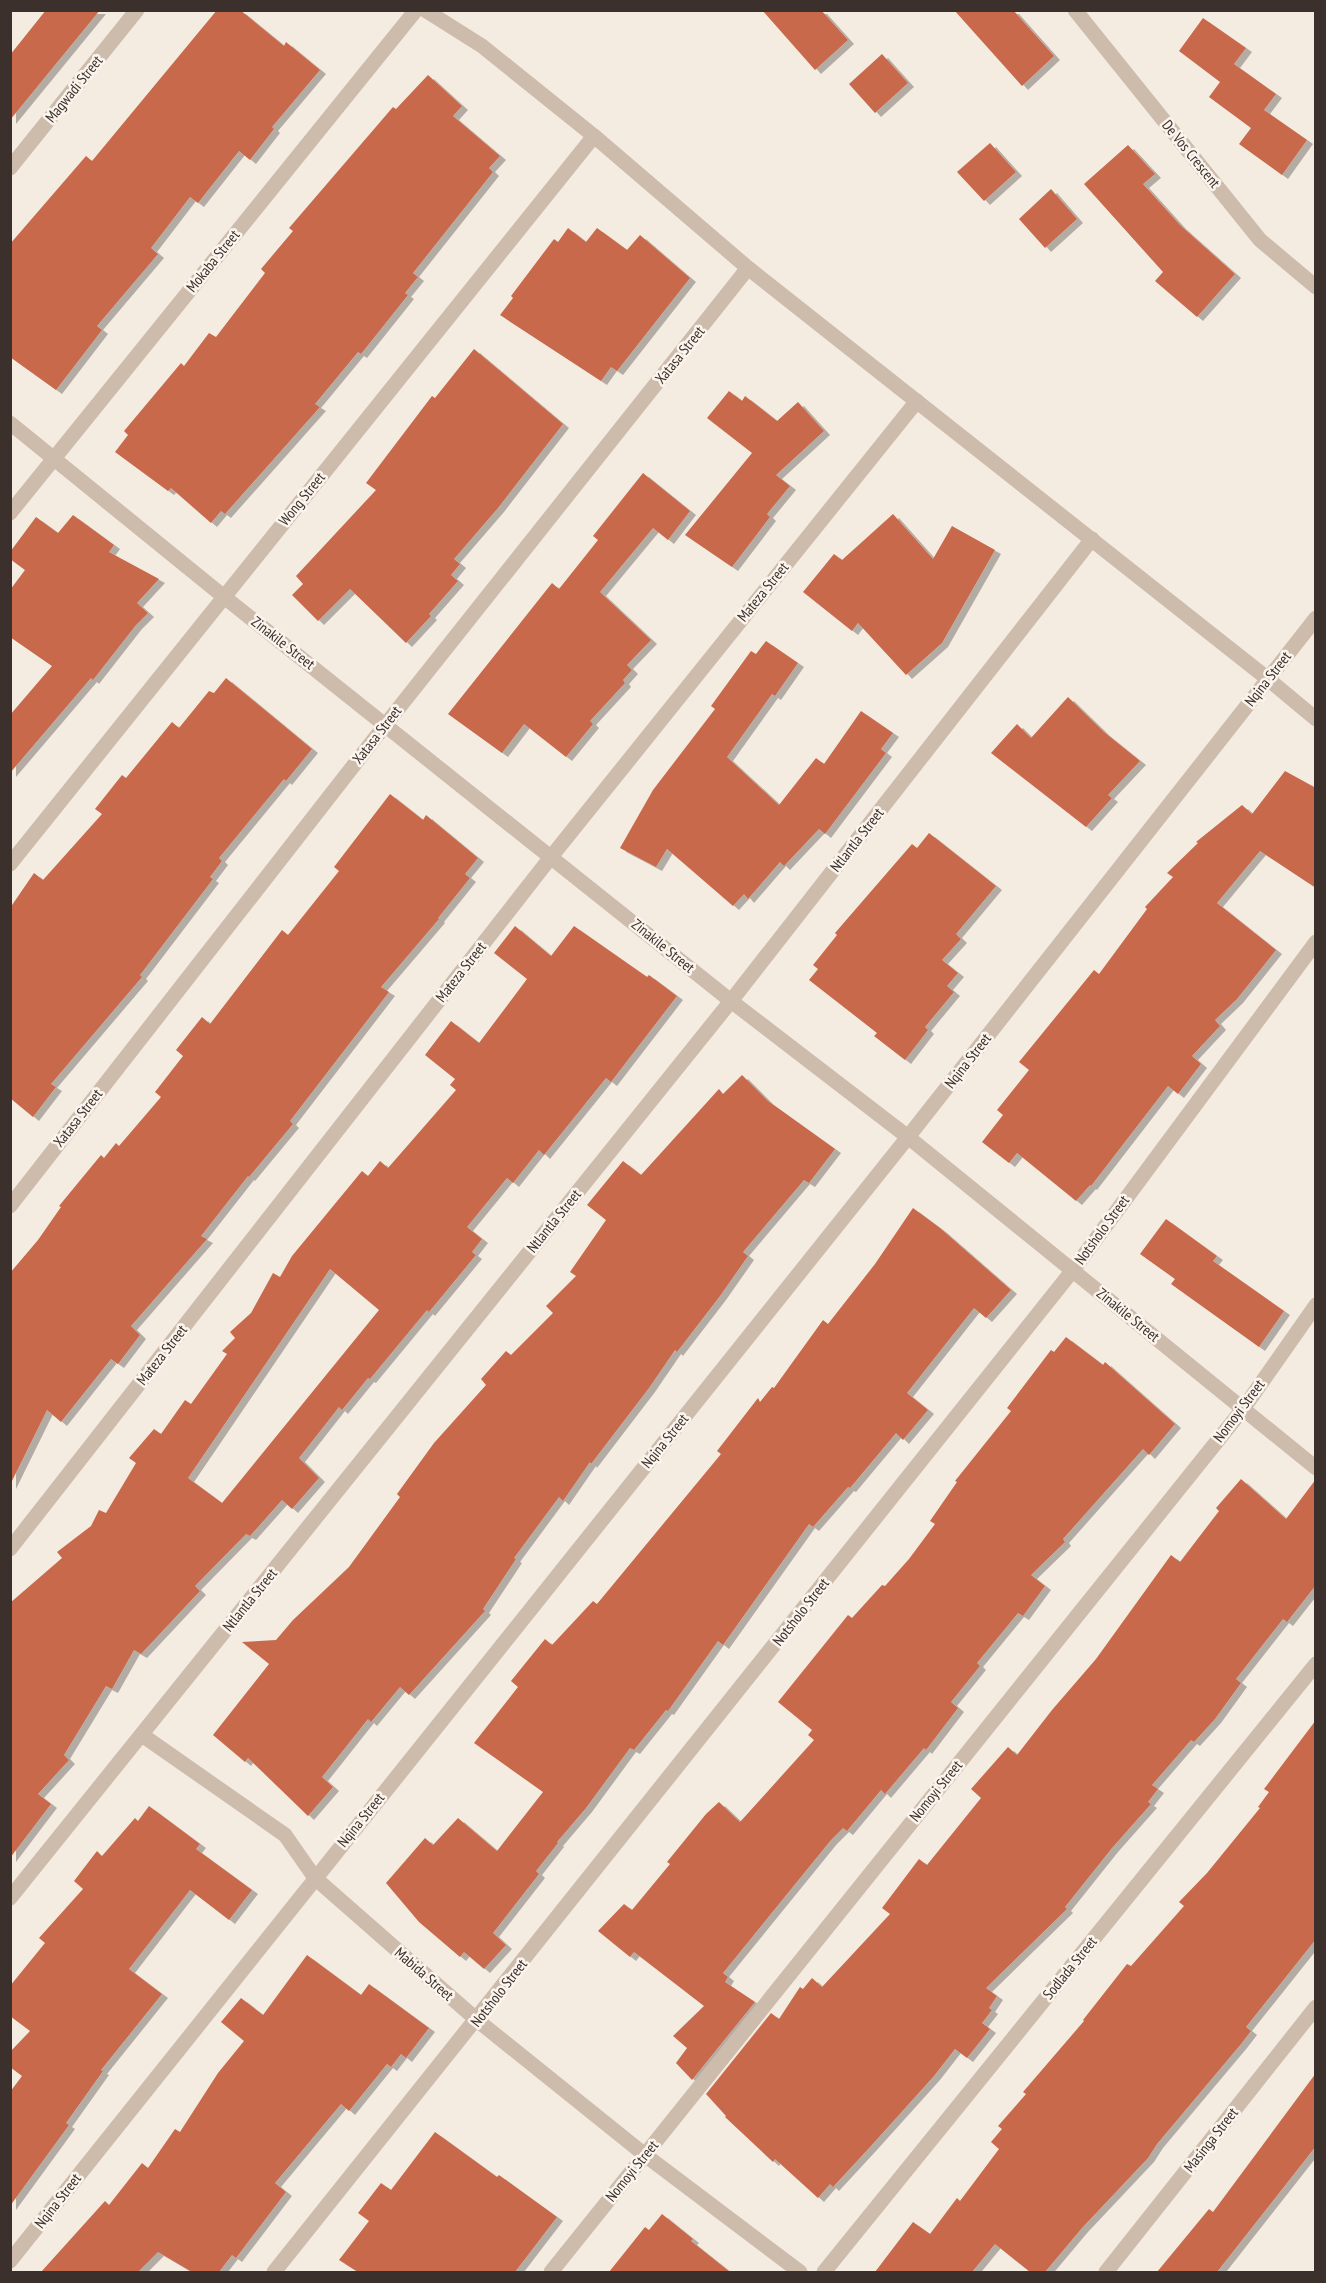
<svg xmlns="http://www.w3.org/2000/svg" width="1326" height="2283" viewBox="0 0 1326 2283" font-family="'PT Sans Narrow',sans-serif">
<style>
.building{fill:#c8694b;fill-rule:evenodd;filter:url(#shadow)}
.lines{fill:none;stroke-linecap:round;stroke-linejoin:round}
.minor{stroke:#cdbbac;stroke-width:15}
.labels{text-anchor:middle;stroke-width:5;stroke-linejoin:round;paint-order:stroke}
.street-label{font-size:15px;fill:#3b302b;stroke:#fbf5ee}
</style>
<defs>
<filter id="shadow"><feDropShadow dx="6" dy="4" stdDeviation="0" flood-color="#0004"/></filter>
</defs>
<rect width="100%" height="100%" fill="#f4ebe1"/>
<!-- building -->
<g class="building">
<path d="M46,10H100L10,120V55Z"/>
<path d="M217,10H240L284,46L286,42L320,70L272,127L274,129L250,160L239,151L198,203L190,197L151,248L158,254L97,326L102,330L56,390L10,357V244L86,156L92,161Z"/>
<path d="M762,10H821L848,40L815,70Z"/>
<path d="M954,10H1013L1054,56L1022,86Z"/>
<path d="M1203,18L1246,48L1234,64L1276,94L1264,110L1307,140L1282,175L1239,144L1251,128L1209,97L1220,82L1179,51Z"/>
<path d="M882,54L908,83L875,113L849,84Z"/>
<path d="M428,75L462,106L453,116L500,156L489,168L493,172L413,273L418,277L405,293L408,295L361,354L358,352L315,404L320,407L225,514L221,511L211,523L171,488L168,491L115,452L128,435L124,431L181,363L184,366L209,333L216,337L265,273L261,269L293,231L289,228L393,107L396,109Z"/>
<path d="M990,143L1016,172L984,201L957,172Z"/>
<path d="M1128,145L1155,174L1143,184L1180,225L1235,274L1197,317L1155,281L1163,272L1084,184Z"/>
<path d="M1051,189L1077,219L1045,248L1019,219Z"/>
<path d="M568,228L586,242L597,228L627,250L640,235L690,278L617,371L611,367L601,381L500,315L513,298L511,296L554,239L558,242Z"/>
<path d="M474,349L563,424L498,508L454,559L460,564L451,575L458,581L429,614L431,616L406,643L350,589L318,621L292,595L303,584L296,576L376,490L366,483L432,396L435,398Z"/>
<path d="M729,391L742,401L745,396L777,421L798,402L824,431L776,475L790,486L767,514L770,517L732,567L685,535L752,453L707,418Z"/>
<path d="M643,473L690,511L668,540L653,528L600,592L651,640L627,665L632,670L623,680L625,683L590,721L593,724L566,757L524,724L502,753L448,714L552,583L559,589L598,540L593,536Z"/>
<path d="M893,514L933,559L952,526L995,550L942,643L906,675L858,623L852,631L803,592L834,554L842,560Z"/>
<path d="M73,515L114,545L109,552L159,579L137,603L148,613L136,625L93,680L91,678L10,773V715L52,666L10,637V590L25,570L10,559V552L36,517L58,533Z"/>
<path d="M766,641L798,663L775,696L772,694L727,757L779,805L816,758L824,764L861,711L893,733L881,749L886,753L825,834L819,829L784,866L780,862L748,899L744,894L733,906L667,849L656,867L620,848L653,790L715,709L711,706L751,651L756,654Z"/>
<path d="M226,678L312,749L286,781L284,779L219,858L222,861L210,877L213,879L140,975L142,977L51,1084L56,1087L33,1117L10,1098V908L34,873L43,880L102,814L95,809L122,775L126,778L172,722L179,728L209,691L214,693Z"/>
<path d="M1068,697L1104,732L1140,761L1108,795L1112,798L1086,827L991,753L1017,724L1031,738Z"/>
<path d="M1285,771L1316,788V888L1260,851L1217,903L1276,950L1237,999L1215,1020L1220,1026L1192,1056L1201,1064L1178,1094L1168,1086L1091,1186L1090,1185L1076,1201L1017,1153L1009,1163L982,1142L1003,1115L997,1110L1029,1070L1019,1062L1094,970L1099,974L1147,909L1145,907L1173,877L1167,873L1198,843L1196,842L1242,805L1252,814Z"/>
<path d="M390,794L423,820L426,815L478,858L465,874L470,878L438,918L439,919L381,987L389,992L290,1121L293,1124L249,1177L248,1176L201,1236L207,1239L131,1326L140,1335L118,1364L111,1359L61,1422L47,1410L10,1485V1273L38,1240L61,1207L59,1206L101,1155L104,1158L116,1143L119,1146L161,1097L155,1092L183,1056L176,1050L202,1017L210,1024L282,930L288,935L339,871L334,867Z"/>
<path d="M929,833L996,886L956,934L961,939L942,960L958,973L947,986L954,992L925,1027L928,1030L905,1060L874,1036L877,1033L809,980L818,969L813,965L837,935L835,933L912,844L917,848Z"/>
<path d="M515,926L551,956L574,926L647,977L649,975L677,996L611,1082L606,1078L544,1155L539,1150L513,1183L507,1178L467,1227L482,1239L472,1252L476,1255L429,1312L427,1310L370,1379L368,1378L342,1410L339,1407L299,1458L319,1478L292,1509L282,1500L250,1536L246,1534L195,1586L200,1591L141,1654L134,1650L112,1689L106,1686L64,1755L69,1760L38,1794L51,1804L10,1858V1603L62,1558L57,1552L91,1526L99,1510L106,1513L136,1463L129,1458L154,1429L161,1434L185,1400L191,1404L227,1354L222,1351L235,1338L230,1332L251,1313L273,1273L280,1277L292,1256L362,1171L368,1176L380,1161L388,1168L456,1090L450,1085L455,1079L425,1055L451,1021L479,1043L527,979L494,953ZM330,1269L379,1310L222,1503L188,1478Z"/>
<path d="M742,1075L768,1101L835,1149L809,1183L804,1180L743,1252L748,1256L720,1296L677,1352L675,1350L649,1388L591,1464L590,1462L563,1501L559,1497L514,1558L516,1559L483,1609L485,1611L409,1695L400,1687L371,1722L368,1719L322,1777L333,1787L308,1816L248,1758L245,1762L213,1735L269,1664L242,1642L276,1640L293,1620L349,1567L400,1497L397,1494L434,1443L486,1385L481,1379L506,1351L511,1355L553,1313L546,1306L576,1276L570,1272L606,1220L587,1205L623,1161L641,1175L719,1089L723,1094Z"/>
<path d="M913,1208L940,1228L1011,1290L986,1318L974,1308L907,1393L928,1410L903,1440L896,1433L850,1488L848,1487L813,1527L809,1524L723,1645L718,1641L668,1711L666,1710L634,1750L630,1748L586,1808L557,1842L558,1843L536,1871L539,1874L493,1933L506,1945L484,1969L464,1952L460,1957L419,1922L386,1883L425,1838L433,1845L458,1818L497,1851L543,1792L474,1743L518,1687L511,1681L545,1639L552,1645L593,1601L597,1604L721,1454L717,1451L758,1398L760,1402L772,1387L774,1388L823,1320L828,1324L875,1264Z"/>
<path d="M1166,1219L1217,1256L1213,1261L1284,1311L1259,1347L1171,1284L1175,1279L1140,1254Z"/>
<path d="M1066,1337L1103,1365L1105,1362L1175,1424L1149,1455L1143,1449L1063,1539L1065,1542L1031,1575L1045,1586L1023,1616L1018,1613L977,1663L980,1666L951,1702L958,1708L926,1750L924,1748L885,1794L881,1790L847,1831L843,1828L831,1840L723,1973L728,1977L725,1982L755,2002L692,2080L676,2063L687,2048L673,2036L704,2006L634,1952L630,1957L598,1931L624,1904L632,1910L670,1864L667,1862L706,1814L719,1802L740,1822L814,1740L808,1735L812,1730L778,1702L848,1615L852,1618L882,1585L885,1586L909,1559L935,1524L930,1521L957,1482L955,1481L1011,1411L1007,1408L1051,1350L1054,1352Z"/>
<path d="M1241,1479L1286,1519L1316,1479V1585L1287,1622L1283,1619L1236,1679L1241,1683L1215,1719L1194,1742L1191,1740L1152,1785L1158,1789L1148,1802L1151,1804L1112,1848L1065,1907L1067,1909L986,1988L997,1996L989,2008L992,2010L982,2023L990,2029L967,2058L955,2049L934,2076L870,2147L833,2187L830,2184L818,2198L775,2159L773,2162L725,2117L726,2116L706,2094L771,2013L779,2019L800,1987L803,1989L812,1978L822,1987L890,1914L882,1908L919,1859L927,1865L981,1798L971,1789L1008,1747L1017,1755L1052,1710L1096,1659L1171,1555L1180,1562L1219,1511L1216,1508Z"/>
<path d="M1316,1720V1939L1246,2027L1251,2031L1241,2044L1157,2144L1148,2158L1082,2228L1045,2272H1030L995,2244L972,2272H875L913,2222L930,2234L957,2198L960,2201L999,2149L991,2142L1002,2129L998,2126L1026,2094L1023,2092L1084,2021L1083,2020L1127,1964L1131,1966L1184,1906L1179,1902L1207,1873L1260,1808L1258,1807L1269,1792L1264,1789Z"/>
<path d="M149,1806L200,1844L196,1849L252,1890L229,1920L190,1890L129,1969L162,1994L101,2070L103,2071L66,2123L69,2125L10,2206V2092L22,2076L10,2067V2052L30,2031L10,2016V1986L45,1943L39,1938L83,1889L74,1881L97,1851L102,1856L135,1818L138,1821Z"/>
<path d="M307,1955L361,1995L369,1984L429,2028L406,2058L401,2054L391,2067L387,2064L349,2111L341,2104L275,2183L286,2192L236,2258L232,2255L219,2272H192L158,2252L138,2272H41L105,2201L109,2205L142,2163L148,2168L175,2129L180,2132L218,2073L244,2041L221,2022L241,1998L263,2015Z"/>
<path d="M1316,2073V2146L1217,2272H1157L1209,2209L1213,2212Z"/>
<path d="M435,2132L497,2177L499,2175L557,2217L515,2272H358L339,2260L369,2221L358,2213L381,2183L391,2190Z"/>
<path d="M662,2214L693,2239L691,2241L730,2272H609L645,2227L649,2230Z"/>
</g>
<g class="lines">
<!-- minor -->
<g class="minor">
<path d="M425,10L482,46L594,136L748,268L1268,679L1316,719"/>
<path d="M1075,10L1260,240L1316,287"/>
<path d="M10,168L137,10"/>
<path d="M10,423L223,596L731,1001L908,1137L1316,1468"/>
<path d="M10,513L416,10"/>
<path d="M10,864L594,136"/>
<path d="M10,1206L386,724L748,268"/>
<path d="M10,1549L551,857L917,401"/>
<path d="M142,1735L285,1835L315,1878L477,2020L645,2155L800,2272"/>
<path d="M10,1898L731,1001L1092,539"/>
<path d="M10,2261L908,1137L1316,618"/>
<path d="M274,2272L1073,1270L1316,942"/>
<path d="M551,2272L1243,1409L1316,1305"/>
<path d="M824,2272L1316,1664"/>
<path d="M1106,2272L1316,2007"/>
</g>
</g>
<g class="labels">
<!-- street labels -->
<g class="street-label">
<text transform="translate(74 89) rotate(-51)" y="5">Magwadi Street</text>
<text transform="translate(1191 154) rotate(51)" y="5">De Vos Crescent</text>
<text transform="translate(213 261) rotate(-51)" y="5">Mokaba Street</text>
<text transform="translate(680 355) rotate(-51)" y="5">Xatasa Street</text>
<text transform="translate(302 499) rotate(-51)" y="5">Wong Street</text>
<text transform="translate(763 592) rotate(-51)" y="5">Mateza Street</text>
<text transform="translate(283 643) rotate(38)" y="5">Zinakile Street</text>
<text transform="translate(1268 679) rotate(-52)" y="5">Nqina Street</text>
<text transform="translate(377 735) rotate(-52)" y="5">Xatasa Street</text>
<text transform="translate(857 840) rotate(-52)" y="5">Ntlantla Street</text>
<text transform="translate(663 946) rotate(39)" y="5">Zinakile Street</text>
<text transform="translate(461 972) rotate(-52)" y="5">Mateza Street</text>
<text transform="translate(968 1061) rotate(-52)" y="5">Nqina Street</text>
<text transform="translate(78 1118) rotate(-52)" y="5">Xatasa Street</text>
<text transform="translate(554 1221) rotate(-51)" y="5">Ntlantla Street</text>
<text transform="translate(1102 1230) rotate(-54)" y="5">Notsholo Street</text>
<text transform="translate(1128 1315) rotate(39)" y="5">Zinakile Street</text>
<text transform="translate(162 1355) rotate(-52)" y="5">Mateza Street</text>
<text transform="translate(1239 1411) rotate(-53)" y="5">Nomoyi Street</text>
<text transform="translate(665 1441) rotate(-51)" y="5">Nqina Street</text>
<text transform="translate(250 1600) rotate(-51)" y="5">Ntlantla Street</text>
<text transform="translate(801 1612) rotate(-52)" y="5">Notsholo Street</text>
<text transform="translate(936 1791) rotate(-51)" y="5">Nomoyi Street</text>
<text transform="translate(361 1820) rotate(-51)" y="5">Nqina Street</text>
<text transform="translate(1070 1968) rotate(-51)" y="5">Sodlada Street</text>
<text transform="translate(424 1974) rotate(41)" y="5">Mabida Street</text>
<text transform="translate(499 1993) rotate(-52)" y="5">Notsholo Street</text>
<text transform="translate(1211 2140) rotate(-52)" y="5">Masinga Street</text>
<text transform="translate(632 2171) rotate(-51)" y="5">Nomoyi Street</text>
<text transform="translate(58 2201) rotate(-52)" y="5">Nqina Street</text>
</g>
</g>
<!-- border -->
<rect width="1326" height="2283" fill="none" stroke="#3b302b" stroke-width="24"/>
</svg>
